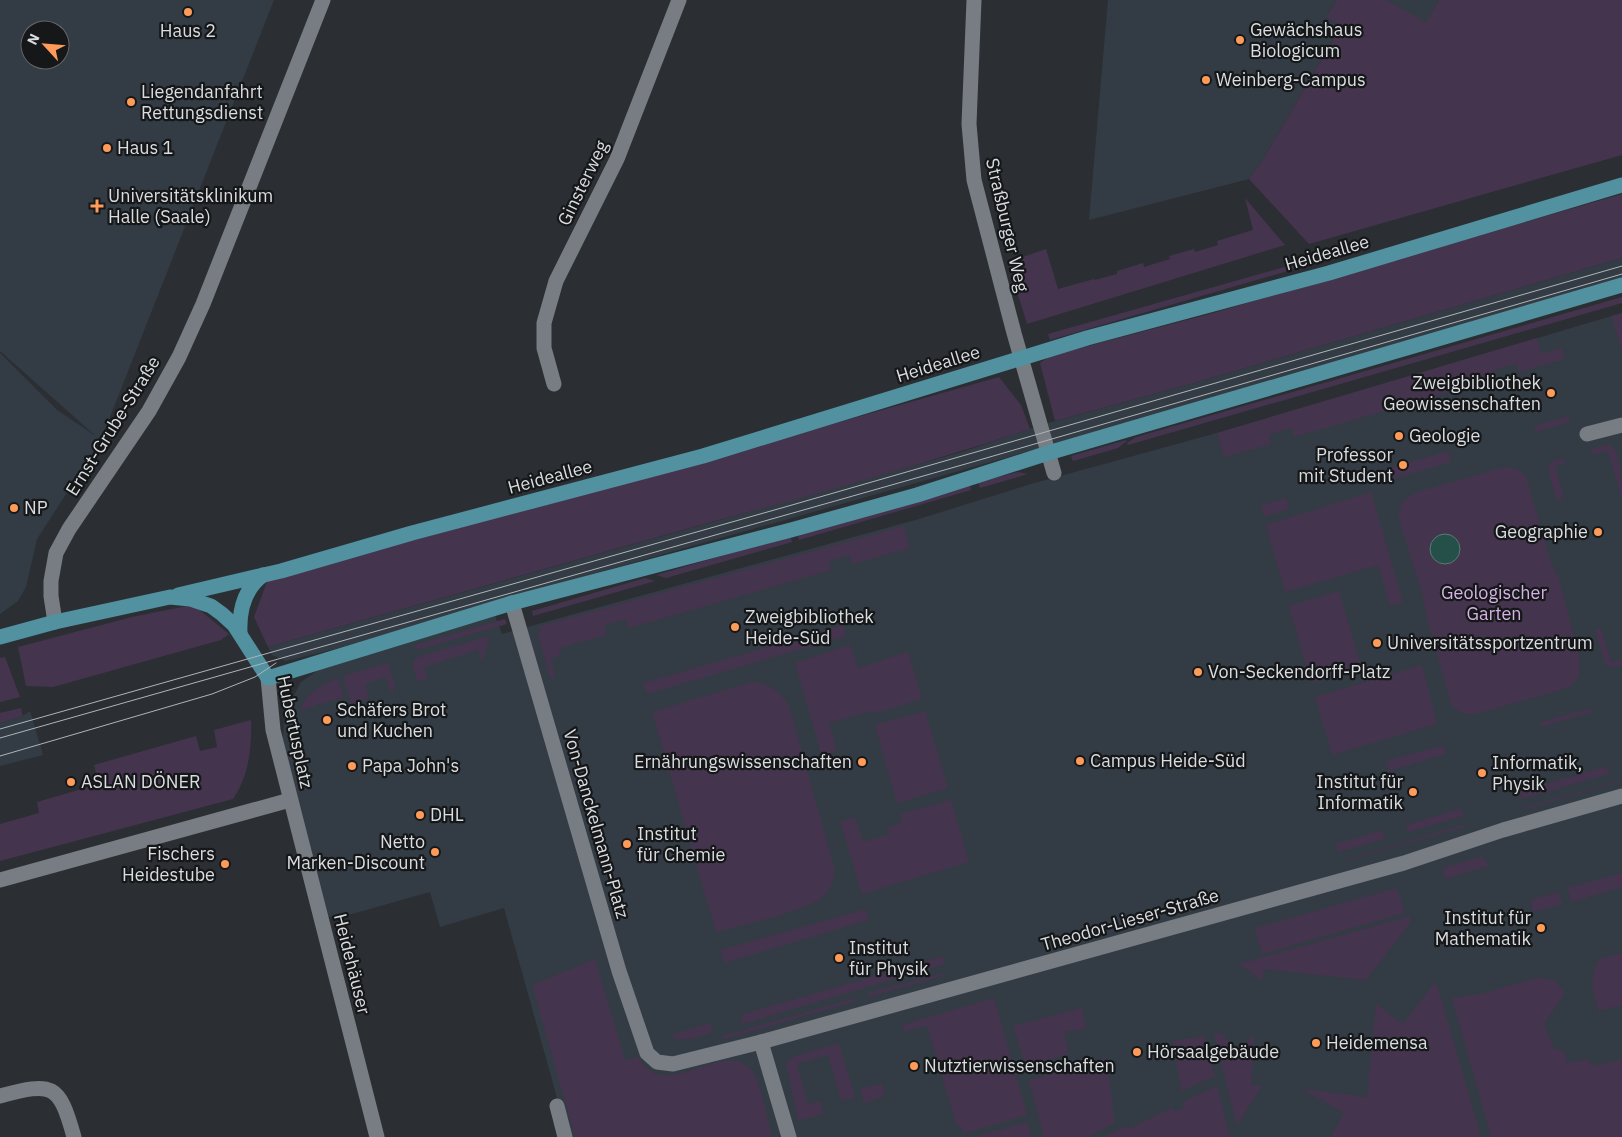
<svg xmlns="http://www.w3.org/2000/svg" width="1622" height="1137" viewBox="0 0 1622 1137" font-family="'IBM Plex Sans',sans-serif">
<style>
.built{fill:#333c44;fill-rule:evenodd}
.green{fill:#45344d}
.water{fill:#254f49;stroke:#5b7a76}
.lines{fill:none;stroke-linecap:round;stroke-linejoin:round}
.minor{stroke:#777d82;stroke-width:15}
.major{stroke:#5191a0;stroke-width:15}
.tram{stroke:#b0b4b7;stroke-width:1}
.poi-dot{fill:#fe9b59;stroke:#151719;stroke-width:2}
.labels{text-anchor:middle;stroke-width:4.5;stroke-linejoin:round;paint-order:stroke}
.poi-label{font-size:18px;fill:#dadde0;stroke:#151719;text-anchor:start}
.street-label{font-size:18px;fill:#dadde0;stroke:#151719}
.park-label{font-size:18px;fill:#d4b2e5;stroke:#151719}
</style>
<rect width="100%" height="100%" fill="#2b2f34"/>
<!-- built -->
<g class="built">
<path d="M0,0H274L101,440L37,539L26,587L18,601L0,614V353L57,410L97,437L0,351ZM30,30H60V60H30Z"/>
<path d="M1108,0H1337L1326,17L1341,27L1262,161L1249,179L1089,220Z"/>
<path d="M1386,0H1439L1426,23Z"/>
<path d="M1622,258V280L1047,446L533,591L335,649L286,661L272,655L268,647L965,451L1041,425L1194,383Z"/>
<path d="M1622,313V1137H568L504,908L440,927L430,892L352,914L320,918L290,800L283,738L285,712L301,682L320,669L494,613L502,634L520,629L919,519L1031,484L1217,433Z"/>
<path d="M30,711L43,755L0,766V723L23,716Z"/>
</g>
<!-- green -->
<g class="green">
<path d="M1337,0H1386L1426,22L1439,0H1622V155L1309,244L1249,179L1262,161L1341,27L1326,17Z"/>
<path d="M1622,194V258L1194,383L1055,421L1040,363L1050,356L1213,313Z"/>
<path d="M1245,198L1285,245L1027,324L1008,262L1046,249L1058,289L1094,279L1095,280L1117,274V271L1143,263L1144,267L1170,259L1169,256L1194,249L1195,252L1218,245L1217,241L1253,230Z"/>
<path d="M1302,262L1305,266L1050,340L1048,334Z"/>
<path d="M1622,297V303L1128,445L1127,443L1136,437Z"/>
<path d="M1622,313V350L1611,316Z"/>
<path d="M1537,338L1542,354L1562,348L1565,359L1519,372L1516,364L1493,370L1495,379L1294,437L1292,428L1269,435L1271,444L1224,457L1217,433Z"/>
<path d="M999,377L1021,405L1030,429C927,463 821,493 715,521L268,647L254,617L268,579L571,498Z"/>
<path d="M1568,416L1570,422L1536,432L1534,426Z"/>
<path d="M1126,440L1127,441L1118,448L1073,461L1071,456Z"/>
<path d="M1609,444C1622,451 1622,487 1622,500L1608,451L1593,455L1591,449Z"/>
<path d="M1448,451L1451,462L1375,484L1372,473Z"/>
<path d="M1563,458L1565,463L1555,466L1564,497L1556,500L1548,469L1550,462Z"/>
<path d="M1504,467L1517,469L1526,476L1551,563L1559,580L1578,651L1580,669L1578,678L1572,685L1564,689L1475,714C1466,715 1459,713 1452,706L1426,615L1424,600L1398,516L1402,503L1414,493Z"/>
<path d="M1018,472L1028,474L980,488L978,482Z"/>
<path d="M970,485L971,490L799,540L797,534Z"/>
<path d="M1371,492L1403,602L1390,606L1378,565L1285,592L1266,525Z"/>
<path d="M1286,498L1289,509L1264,517L1261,505Z"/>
<path d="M904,526L910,548L853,564L850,555L829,561L831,570L629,628L626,619L604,625L607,635L559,648L561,655L551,659L555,677L550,678L537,632L542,631L540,626Z"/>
<path d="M790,536L792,542L666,578L656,575Z"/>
<path d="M645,578L655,581L533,616L532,611Z"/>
<path d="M1339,591L1362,669L1311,683L1289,606Z"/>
<path d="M187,606L197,608L229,634L221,640L53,687L26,686L18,647L132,617Z"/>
<path d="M505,619L507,624L417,650L415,645Z"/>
<path d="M843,625L846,636L647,694L643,683Z"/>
<path d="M1601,629L1611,662L1622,659V665L1610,667L1605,663L1595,630Z"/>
<path d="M490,636L482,662L478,650L424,667L427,679L418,682L412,665L417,657Z"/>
<path d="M850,645L858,668L908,652L922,699L872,714L870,711L829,723L837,751L822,756L795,663Z"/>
<path d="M5,657L20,697L0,702V658Z"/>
<path d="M388,663L396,689L390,691L386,677L365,684L369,698L351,704L343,676Z"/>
<path d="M1422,665L1437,724L1332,755L1315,697Z"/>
<path d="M338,678L344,697L300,710C307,692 321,685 338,678Z"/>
<path d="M752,682C768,682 781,692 789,706L835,870C833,879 831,888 825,895C812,910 738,926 716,932L652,712Z"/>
<path d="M21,708L23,716L0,723V713Z"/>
<path d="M1591,708L1592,712L1541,727L1540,722Z"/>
<path d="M925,711L948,788L897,803L875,725Z"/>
<path d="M251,720C252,747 249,776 233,799L0,861V824L39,813L37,802L99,784L94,765L196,736L200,751L217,747L214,730Z"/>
<path d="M1444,745L1446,754L1389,771L1386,761Z"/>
<path d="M1607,766L1609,774L1522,799L1519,792Z"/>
<path d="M1622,780V781L1525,809V807Z"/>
<path d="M951,800L969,862L862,894L840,821L855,817L863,842L890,834L887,827L902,823L900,814Z"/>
<path d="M1461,808L1464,816L1408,832L1406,825Z"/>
<path d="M1467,824L1468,826L1346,860L1345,859Z"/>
<path d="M1382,830L1385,839L1338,852L1336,844Z"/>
<path d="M1482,856L1489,866L1445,879L1443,868Z"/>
<path d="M1622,873V887L1572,902L1567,888Z"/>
<path d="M1397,888L1405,913L1262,954L1255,928Z"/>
<path d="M1558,892L1563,904L1534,912L1530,900Z"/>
<path d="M866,909L869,920L724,963L720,950Z"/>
<path d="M1410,916V923L1366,980L1264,969L1262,981L1239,964Z"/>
<path d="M1622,953V1005L1598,1011C1594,991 1587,977 1600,959Z"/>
<path d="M943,956L945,964L743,1024L741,1015Z"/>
<path d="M595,959L625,1060L637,1057C642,1063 648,1072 657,1074C686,1083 733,1040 754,1074C762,1086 768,1122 772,1137H575L532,985Z"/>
<path d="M939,974L946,975L869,997L868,993Z"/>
<path d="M1539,977L1555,981L1565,993L1544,1024L1554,1049L1564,1051L1567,1063L1586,1059L1595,1066L1622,1059V1137H1491L1452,998L1481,994Z"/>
<path d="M1436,981L1481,1137H1331L1344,1113L1302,1089L1367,1097L1376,1004L1403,1024Z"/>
<path d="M856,998L857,1001L724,1039L723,1036Z"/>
<path d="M994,998L1027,1115L963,1134L961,1126L957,1127L927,1026L904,1032L902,1025Z"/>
<path d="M1082,1008L1086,1029L1064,1032L1069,1054L1026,1066L1013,1026Z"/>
<path d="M710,1023L713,1032C698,1036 683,1045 670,1035Z"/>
<path d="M1219,1032L1239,1051L1255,1034L1251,1085L1262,1086L1237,1125L1214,1035Z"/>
<path d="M1204,1036L1215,1076L1181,1091L1173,1041Z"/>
<path d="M839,1043L855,1097L841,1101L828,1055L797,1064L808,1104L820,1101L824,1114L798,1121L786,1063L795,1056Z"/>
<path d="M1106,1058L1115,1123L1088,1137H1044L1029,1080Z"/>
<path d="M882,1083L885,1096L864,1103L860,1089Z"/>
<path d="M1217,1086L1230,1137H1103L1126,1126L1128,1129L1172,1108L1175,1112L1184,1107L1183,1102Z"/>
<path d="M1027,1122L1031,1137H974Z"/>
</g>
<!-- water -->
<circle class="water" cx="1445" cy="549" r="15"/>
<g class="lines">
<!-- minor -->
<g class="minor">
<path d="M974,0L969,124L974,180L1014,333L1054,473"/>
<path d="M554,384L544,348V323L556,281L617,159L679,0"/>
<path d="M1587,434L1622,425"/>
<path d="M512,603L619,971L647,1053L657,1062L673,1064L761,1042L1404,863L1503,830L1622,796"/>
<path d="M55,622L51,596V581L56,553L69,529L149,411L179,357L203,304L323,0"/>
<path d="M268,678L273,730L377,1137"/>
<path d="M0,880L290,800"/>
<path d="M761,1042L789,1137"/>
<path d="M0,1096C53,1082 59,1083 74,1137"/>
<path d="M557,1106L565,1137"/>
</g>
<!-- major -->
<g class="major">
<path d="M178,595L281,571L412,533L703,456L1087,338L1329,273L1622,185"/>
<path d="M240,633C239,611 244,589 263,575"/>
<path d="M0,637L55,622L170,597L190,599L211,606L222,614L234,625L268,678L512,603L791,530L917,495L1048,453L1622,285"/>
</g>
<!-- tram -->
<g class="tram">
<path d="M0,729L785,507L1622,266"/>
<path d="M0,738L969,463L1622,274"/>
<path d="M0,756L212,694L255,677L276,663"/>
</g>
</g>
<!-- markers -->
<g class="poi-dot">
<circle cx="188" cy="12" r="5"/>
<circle cx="1240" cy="40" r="5"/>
<circle cx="1206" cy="80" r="5"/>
<circle cx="131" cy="102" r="5"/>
<circle cx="107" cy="148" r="5"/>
<path d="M94.5 198.5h5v5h5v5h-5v5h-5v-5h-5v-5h5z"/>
<circle cx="1551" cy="393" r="5"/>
<circle cx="1399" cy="436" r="5"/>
<circle cx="1403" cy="465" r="5"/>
<circle cx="14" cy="508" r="5"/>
<circle cx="1598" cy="532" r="5"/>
<circle cx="735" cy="627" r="5"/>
<circle cx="1377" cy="643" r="5"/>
<circle cx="1198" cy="672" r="5"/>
<circle cx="327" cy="720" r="5"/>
<circle cx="1080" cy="761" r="5"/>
<circle cx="862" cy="762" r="5"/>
<circle cx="352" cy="766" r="5"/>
<circle cx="1482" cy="773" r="5"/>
<circle cx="71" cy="782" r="5"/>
<circle cx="1413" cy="792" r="5"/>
<circle cx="420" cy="815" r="5"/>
<circle cx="627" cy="844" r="5"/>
<circle cx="435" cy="852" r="5"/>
<circle cx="225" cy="864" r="5"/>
<circle cx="1541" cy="928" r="5"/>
<circle cx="839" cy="958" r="5"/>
<circle cx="1316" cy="1043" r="5"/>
<circle cx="1137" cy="1052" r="5"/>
<circle cx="914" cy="1066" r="5"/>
</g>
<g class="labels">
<!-- poi labels -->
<g class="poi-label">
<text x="1250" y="36">Gewächshaus<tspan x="1250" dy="21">Biologicum</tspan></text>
<text x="188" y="37" text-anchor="middle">Haus 2</text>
<text x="1216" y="86">Weinberg-Campus</text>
<text x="141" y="98">Liegendanfahrt<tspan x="141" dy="21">Rettungsdienst</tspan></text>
<text x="117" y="154">Haus 1</text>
<text x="108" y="202">Universitätsklinikum<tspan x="108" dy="21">Halle (Saale)</tspan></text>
<text x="1541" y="389" text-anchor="end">Zweigbibliothek<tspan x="1541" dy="21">Geowissenschaften</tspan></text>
<text x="1409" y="442">Geologie</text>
<text x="1393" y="461" text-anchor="end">Professor<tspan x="1393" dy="21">mit Student</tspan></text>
<text x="24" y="514">NP</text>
<text x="1588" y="538" text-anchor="end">Geographie</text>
<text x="745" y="623">Zweigbibliothek<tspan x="745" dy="21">Heide-Süd</tspan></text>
<text x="1387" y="649">Universitätssportzentrum</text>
<text x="1208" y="678">Von-Seckendorff-Platz</text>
<text x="337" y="716">Schäfers Brot<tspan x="337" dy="21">und Kuchen</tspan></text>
<text x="1090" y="767">Campus Heide-Süd</text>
<text x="852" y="768" text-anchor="end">Ernährungswissenschaften</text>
<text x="1492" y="769">Informatik,<tspan x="1492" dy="21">Physik</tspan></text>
<text x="362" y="772">Papa John's</text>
<text x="81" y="788">ASLAN DÖNER</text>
<text x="1403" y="788" text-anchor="end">Institut für<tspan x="1403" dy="21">Informatik</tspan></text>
<text x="430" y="821">DHL</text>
<text x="637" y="840">Institut<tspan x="637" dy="21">für Chemie</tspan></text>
<text x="425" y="848" text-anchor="end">Netto<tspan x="425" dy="21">Marken-Discount</tspan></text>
<text x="215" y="860" text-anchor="end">Fischers<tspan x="215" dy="21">Heidestube</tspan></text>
<text x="1531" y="924" text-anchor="end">Institut für<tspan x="1531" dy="21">Mathematik</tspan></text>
<text x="849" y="954">Institut<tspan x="849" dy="21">für Physik</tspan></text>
<text x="1326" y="1049">Heidemensa</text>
<text x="1147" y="1058">Hörsaalgebäude</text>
<text x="924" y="1072">Nutztierwissenschaften</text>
</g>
<!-- street labels -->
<g class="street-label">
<text transform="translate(583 183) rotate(-64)" y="6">Ginsterweg</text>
<text transform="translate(1007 225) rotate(77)" y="6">Straßburger Weg</text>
<text transform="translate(1327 253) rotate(-16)" y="6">Heideallee</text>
<text transform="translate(938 364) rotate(-17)" y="6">Heideallee</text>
<text transform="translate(113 426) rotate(-58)" y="6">Ernst-Grube-Straße</text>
<text transform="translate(550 477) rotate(-15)" y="6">Heideallee</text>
<text transform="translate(295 732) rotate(78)" y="6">Hubertusplatz</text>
<text transform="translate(596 824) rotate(74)" y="6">Von-Danckelmann-Platz</text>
<text transform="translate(1130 920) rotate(-16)" y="6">Theodor-Lieser-Straße</text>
<text transform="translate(352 964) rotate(76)" y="6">Heidehäuser</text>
</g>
<!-- park labels -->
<g class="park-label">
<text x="1494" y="599">Geologischer<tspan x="1494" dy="21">Garten</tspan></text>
</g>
</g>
<!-- north arrow -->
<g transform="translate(45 45) rotate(296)"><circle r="24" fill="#151719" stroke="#646669"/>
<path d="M0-4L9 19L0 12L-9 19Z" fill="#fe9b59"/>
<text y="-8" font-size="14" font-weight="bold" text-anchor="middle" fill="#dadde0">N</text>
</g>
</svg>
